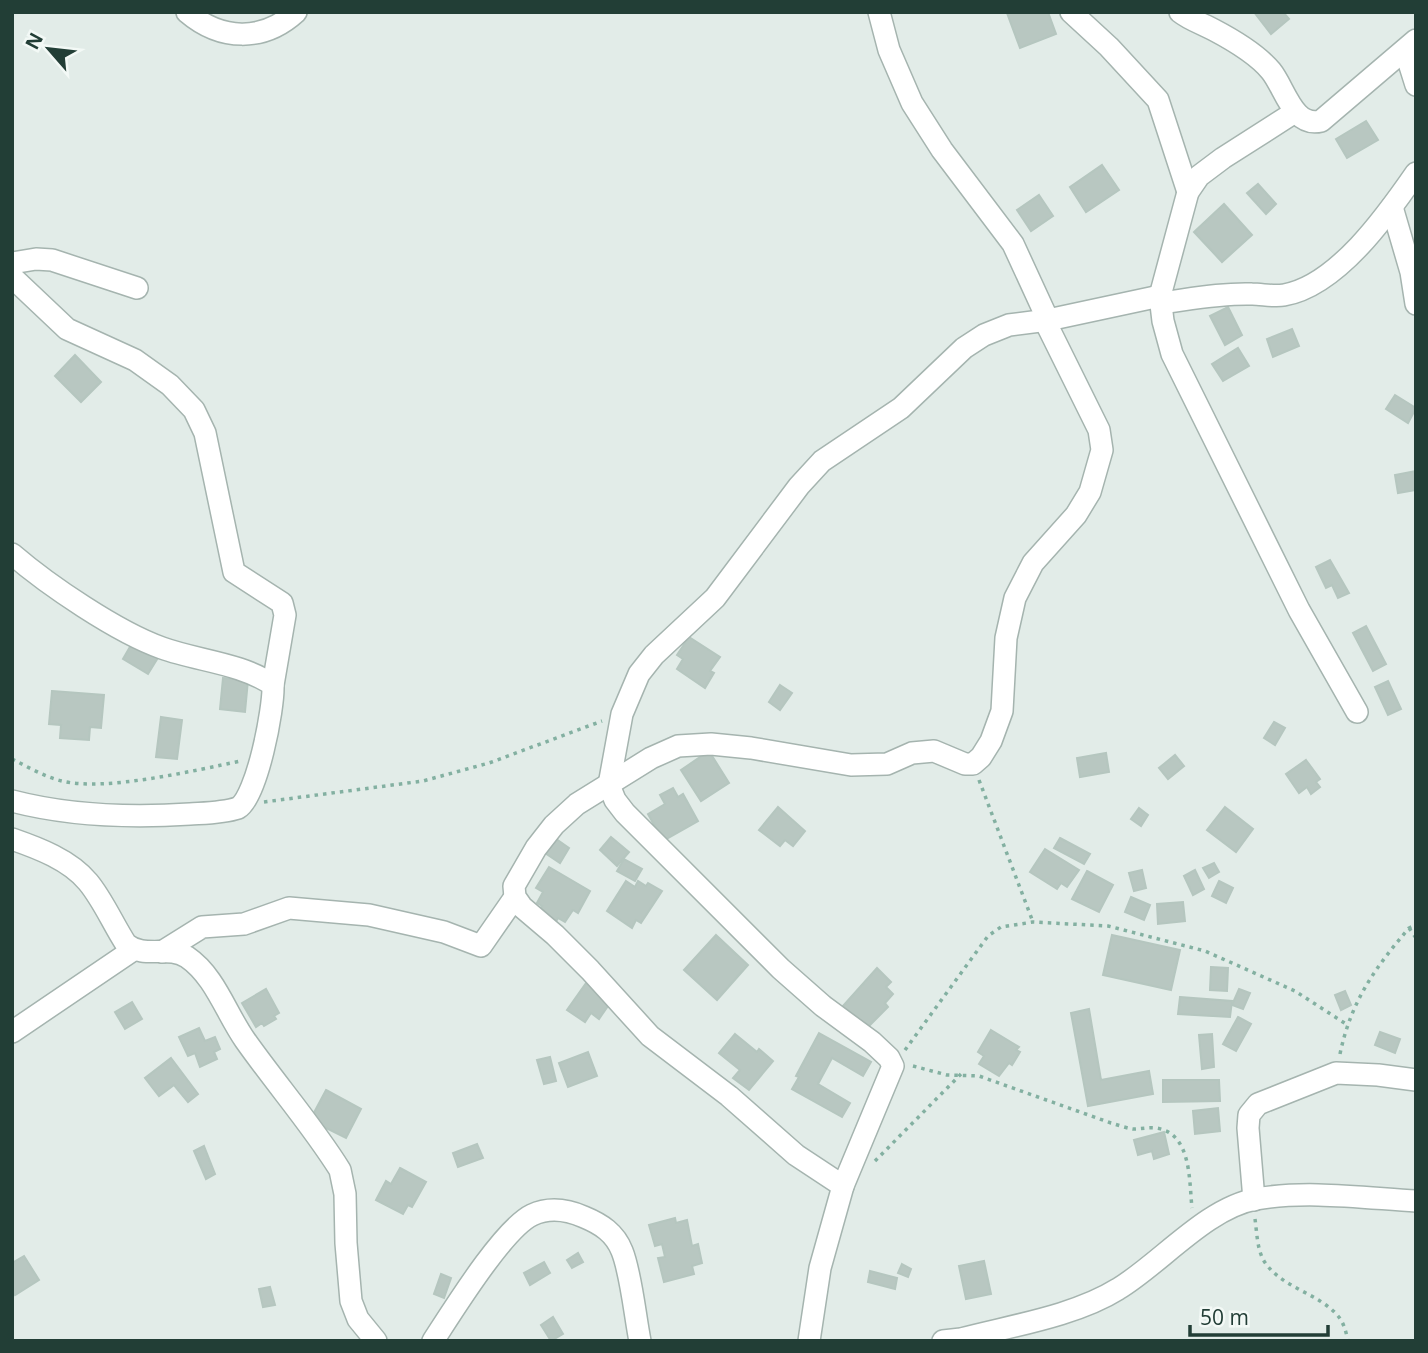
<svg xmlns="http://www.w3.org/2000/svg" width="1428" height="1353" viewBox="0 0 1428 1353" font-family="'Open Sans',sans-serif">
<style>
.building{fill:#b8c7c1;stroke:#b5c6bf;stroke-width:2}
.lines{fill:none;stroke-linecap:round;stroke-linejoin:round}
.minor-casing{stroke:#a5b4af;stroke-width:24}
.path{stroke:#83b0a1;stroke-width:3.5;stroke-dasharray:3.5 5;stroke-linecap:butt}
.minor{stroke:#fff;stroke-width:21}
</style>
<rect width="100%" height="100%" fill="#e2ece8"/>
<!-- building -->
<g class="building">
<path d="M1048,12L1056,34L1020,48L1007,13Z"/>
<path d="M1254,12H1283L1289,19L1271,34Z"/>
<path d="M1366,121L1378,140L1347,158L1336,139Z"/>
<path d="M1102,165L1119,190L1086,212L1070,187Z"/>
<path d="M1258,184L1276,204L1266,214L1247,193Z"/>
<path d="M1039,195L1053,216L1031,231L1017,210Z"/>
<path d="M1224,204L1252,235L1222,262L1194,232Z"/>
<path d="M1228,307L1242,335L1225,345L1210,316Z"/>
<path d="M1292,329L1299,346L1273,357L1267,339Z"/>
<path d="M1238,348L1249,366L1223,381L1212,364Z"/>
<path d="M75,355L101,382L81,402L55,376Z"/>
<path d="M1395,395L1416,408L1408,423L1386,409Z"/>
<path d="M1416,471V490L1398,493L1395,475Z"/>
<path d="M1330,560L1349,593L1338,598L1332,585L1326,588L1316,567Z"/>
<path d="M1366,626L1386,664L1373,671L1353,633Z"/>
<path d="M689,637L720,657L710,671L714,673L705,688L677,669L683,659L677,655Z"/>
<path d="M134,640L159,656L148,674L123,659Z"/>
<path d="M223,678L248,680L245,712L220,709Z"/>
<path d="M1388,681L1401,709L1388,715L1375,687Z"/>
<path d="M780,685L792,693L780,710L769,702Z"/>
<path d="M52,691L104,695L101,728L90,727L89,740L60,738L61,725L49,724Z"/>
<path d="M161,717L182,720L177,759L156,757Z"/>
<path d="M1274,722L1285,728L1275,745L1264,738Z"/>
<path d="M709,751L729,783L701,801L681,770Z"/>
<path d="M1106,753L1109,772L1080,777L1077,758Z"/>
<path d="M1175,755L1184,766L1168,779L1159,768Z"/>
<path d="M1306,760L1320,779L1316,782L1320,787L1311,794L1307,787L1299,793L1286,774Z"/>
<path d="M673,788L678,797L683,794L698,821L663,841L648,814L665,804L660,795Z"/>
<path d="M778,807L805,831L793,846L785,840L780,846L759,830Z"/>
<path d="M1225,807L1253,829L1236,852L1207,830Z"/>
<path d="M1139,808L1148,815L1141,826L1131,819Z"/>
<path d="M552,836L569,848L560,863L542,851Z"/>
<path d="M611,837L629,852L617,866L600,850Z"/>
<path d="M1060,838L1090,854L1084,864L1054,848Z"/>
<path d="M1045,849L1079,870L1067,887L1061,883L1057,889L1030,872Z"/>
<path d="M624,859L642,869L635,881L617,871Z"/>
<path d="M1214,863L1219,872L1209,878L1203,868Z"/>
<path d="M549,867L590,891L578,913L573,910L565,922L558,918L554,925L536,914L542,906L537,903L543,892L536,888Z"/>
<path d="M1142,870L1146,888L1134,891L1129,873Z"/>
<path d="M1195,870L1204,889L1193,895L1184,876Z"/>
<path d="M1087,871L1113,885L1099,912L1072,899Z"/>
<path d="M626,881L635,887L638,881L646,886L648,883L662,891L641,923L636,920L632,928L607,911Z"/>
<path d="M1219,881L1233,888L1226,903L1212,896Z"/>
<path d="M1131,897L1150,905L1144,920L1125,912Z"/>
<path d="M1183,902L1185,921L1158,924L1157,904Z"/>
<path d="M716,935L748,965L717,1000L684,970Z"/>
<path d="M1112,935L1180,950L1171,990L1103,975Z"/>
<path d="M1211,967L1228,968L1227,991L1210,990Z"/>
<path d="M877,968L891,982L886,987L893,994L885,1003L888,1007L866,1029L843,1006Z"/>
<path d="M586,983L604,995L610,1003L599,1019L591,1013L585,1022L567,1010Z"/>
<path d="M266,989L279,1013L274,1016L276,1019L264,1026L262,1023L256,1027L242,1003Z"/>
<path d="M1239,989L1250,993L1243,1009L1232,1005Z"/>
<path d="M1345,991L1351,1005L1341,1010L1335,995Z"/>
<path d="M1180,997L1232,1001L1230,1017L1178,1014Z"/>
<path d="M132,1002L142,1019L125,1029L115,1012Z"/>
<path d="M1089,1009L1101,1080L1149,1071L1153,1094L1088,1106L1071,1013Z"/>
<path d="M1238,1017L1251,1024L1236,1051L1223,1044Z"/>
<path d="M199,1028L205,1041L215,1037L220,1049L214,1052L217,1059L200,1067L195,1053L188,1056L179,1037Z"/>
<path d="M991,1030L1019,1047L1016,1050L1020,1052L1012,1065L1009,1063L999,1076L979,1064L984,1056L978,1052Z"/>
<path d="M1380,1032L1400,1039L1395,1053L1375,1045Z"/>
<path d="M819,1033L871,1062L863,1076L832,1058L818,1084L850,1103L842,1117L792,1089L799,1077L796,1076Z"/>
<path d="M735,1034L757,1052L759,1049L773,1061L749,1090L733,1078L740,1070L719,1053Z"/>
<path d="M1212,1034L1214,1067L1202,1069L1199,1035Z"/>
<path d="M588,1052L597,1076L568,1087L559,1063Z"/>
<path d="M550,1057L556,1081L544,1084L537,1060Z"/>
<path d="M171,1058L198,1094L188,1102L174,1085L159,1096L145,1078Z"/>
<path d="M1163,1080H1219L1220,1101L1163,1102Z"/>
<path d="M326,1090L361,1109L346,1138L310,1120Z"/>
<path d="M1218,1108L1220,1131L1195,1134L1193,1111Z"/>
<path d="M1164,1132L1169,1154L1154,1159L1152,1151L1138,1155L1134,1140Z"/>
<path d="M477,1144L483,1158L458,1167L453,1153Z"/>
<path d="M204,1146L215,1174L206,1179L194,1151Z"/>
<path d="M400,1168L426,1182L412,1207L408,1205L403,1214L376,1200L386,1181L391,1184Z"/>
<path d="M675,1218L676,1223L687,1220L692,1246L698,1244L702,1263L692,1266L694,1274L664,1282L658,1258L665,1257L662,1244L655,1246L649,1225Z"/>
<path d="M578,1253L583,1262L572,1268L567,1260Z"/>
<path d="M24,1256L39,1280L15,1295L12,1290V1263Z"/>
<path d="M984,1261L991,1294L966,1299L959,1266Z"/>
<path d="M544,1262L550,1273L530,1285L524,1273Z"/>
<path d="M902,1264L911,1269L908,1277L898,1273Z"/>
<path d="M870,1271L897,1278L895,1289L868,1282Z"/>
<path d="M441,1274L451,1278L444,1298L434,1294Z"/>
<path d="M270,1287L275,1305L263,1307L259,1289Z"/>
<path d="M553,1317L563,1334L551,1341L541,1325Z"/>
</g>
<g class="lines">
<defs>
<g id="minor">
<path d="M187,12C221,41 263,42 296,12"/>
<path d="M879,12L889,50L912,103L942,150L1013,244L1048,320"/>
<path d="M1071,12L1109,47L1158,100L1188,192"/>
<path d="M1180,12C1190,20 1203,24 1214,30C1233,40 1257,54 1271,71C1285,88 1293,128 1321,121L1416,40"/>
<path d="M1405,50L1416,85"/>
<path d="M1295,112L1223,158L1199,176L1188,192L1160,296L1163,321L1172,354L1299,610L1357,712"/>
<path d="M1392,207L1411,272L1416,304"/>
<path d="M12,263L36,259L52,260L137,288"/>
<path d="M12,277L67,329L135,360L170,385L194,410L205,433L234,572L282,603L285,615L273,685"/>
<path d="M1160,303C1191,299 1221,293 1252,294C1262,294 1274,297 1284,295C1337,286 1387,215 1416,173"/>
<path d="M12,554C48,585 117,632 162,648C198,661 241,663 273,685C274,708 257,797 238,808C223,813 206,813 190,814C130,818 70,816 12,801"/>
<path d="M12,839C38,848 70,860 88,882C103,900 113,924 126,944C144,959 168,945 187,957C215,976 226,1013 245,1040C276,1084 312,1125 340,1170L345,1194L346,1243L351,1301L358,1319L376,1341"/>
<path d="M162,952L202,927L244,924L289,908L369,915L444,932L481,946L515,897"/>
<path d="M12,1032L133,950"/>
<path d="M843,1186L796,1155L729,1096L650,1036L590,970L555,935L522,907L515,897L514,886L536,848L554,825L577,804L651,758L678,746L711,744L751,748L851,765L887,764L912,753L934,751L965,764H973L981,757L991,741L1002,711L1006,638L1015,598L1033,563L1076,515L1090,492L1102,450L1099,430L1045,321"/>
<path d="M1254,1200L1248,1128L1249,1115L1258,1104L1336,1073L1378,1075L1416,1080"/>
<path d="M433,1341C452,1312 503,1229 532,1215C549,1207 568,1210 584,1217C601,1224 615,1233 622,1251C631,1273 635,1316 640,1341"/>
<path d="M809,1341L820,1268L843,1186L893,1066L889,1058L872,1042L823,1006L781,969L625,813L615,800L609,785L622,714L639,674L654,655L715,598L799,486L822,461L901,408L964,348L984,335L1009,325L1048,320L1160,296"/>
<path d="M943,1341L961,1339C1010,1326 1075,1316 1118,1289C1160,1264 1206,1208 1256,1199C1306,1190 1365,1198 1416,1201"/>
</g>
</defs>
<!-- minor casing -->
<use href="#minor" class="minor-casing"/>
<!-- path -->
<g class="path">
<path d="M12,759C28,767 45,777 62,781C105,792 196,770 241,761"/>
<path d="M979,780L1033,922"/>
<path d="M264,802L423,781L489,763L602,721"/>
<path d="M1409,928L1416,938"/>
<path d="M905,1050L988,936L1001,927L1033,922L1108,926L1205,951L1295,991L1346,1024"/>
<path d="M1340,1054C1351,1001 1375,968 1409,928L1416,925"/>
<path d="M913,1066L947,1075L979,1076L1111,1123C1118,1125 1126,1128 1133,1129C1141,1129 1148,1127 1156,1128C1192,1133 1189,1181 1192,1208"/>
<path d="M875,1161L961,1074"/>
<path d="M1255,1219C1257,1233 1257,1249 1264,1261C1281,1288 1319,1293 1338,1316C1344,1323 1346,1332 1348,1341"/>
</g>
<!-- minor -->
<use href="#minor" class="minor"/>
</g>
<!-- border -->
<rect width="1428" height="1353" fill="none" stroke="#223e36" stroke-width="28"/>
<!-- north arrow -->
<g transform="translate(49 49) rotate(298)" stroke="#f3f9f6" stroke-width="5" paint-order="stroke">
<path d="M0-5L12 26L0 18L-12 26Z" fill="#223e36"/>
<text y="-10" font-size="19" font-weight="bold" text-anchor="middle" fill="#223e36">N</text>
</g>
<!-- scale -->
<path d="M1190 1325v10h138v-10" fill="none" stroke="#223e36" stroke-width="3.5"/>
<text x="1200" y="1325" font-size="21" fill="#223e36" stroke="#f3f9f6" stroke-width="5" paint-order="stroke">50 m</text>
</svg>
